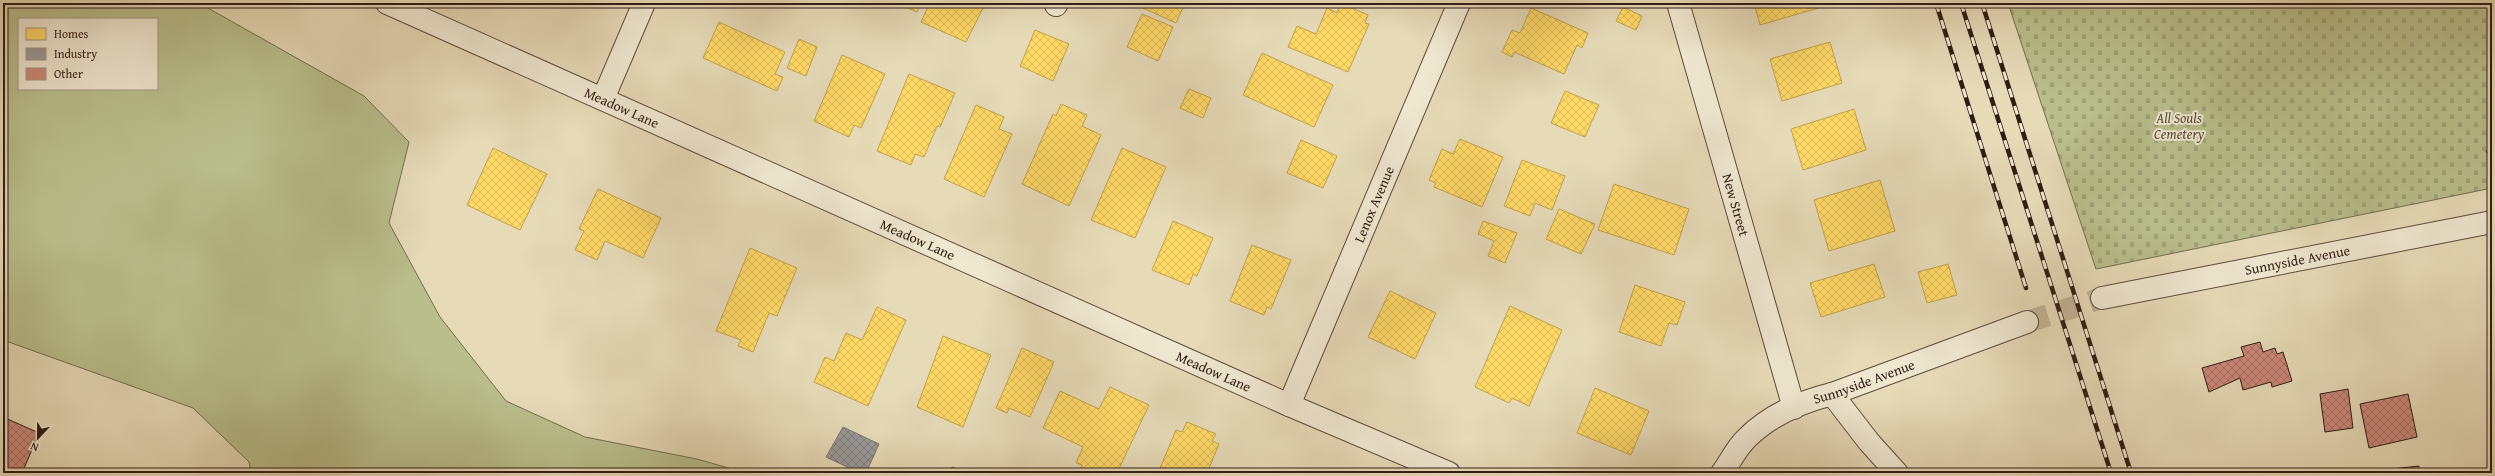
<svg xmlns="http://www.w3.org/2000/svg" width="2495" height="476" viewBox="0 0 2495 476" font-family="'Gentium Book Plus',serif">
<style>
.green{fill:#b9be8c;stroke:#746d50;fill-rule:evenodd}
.cemetery{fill:url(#cemetery-stones);stroke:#746d50}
.homes{fill:url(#homes-cross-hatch);stroke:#c1a04d}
.industry{fill:url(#industry-cross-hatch);stroke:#7a7471}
.building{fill:url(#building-cross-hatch);stroke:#301c14}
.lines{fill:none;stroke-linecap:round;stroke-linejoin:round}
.street-tunnel{stroke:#c2b496;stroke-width:22;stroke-dasharray:22 11;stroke-linecap:butt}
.street-casing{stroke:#5e4c3d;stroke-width:24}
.street{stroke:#efe7d0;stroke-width:22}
.rail-casing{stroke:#301c14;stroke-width:4.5}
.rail{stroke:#efe7d0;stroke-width:3;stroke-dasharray:9;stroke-linecap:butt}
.labels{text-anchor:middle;stroke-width:4;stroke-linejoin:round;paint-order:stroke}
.street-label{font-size:14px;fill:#301c14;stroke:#efe7d0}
.park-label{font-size:14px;font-style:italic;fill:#594d38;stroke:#efe7d0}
</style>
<defs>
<pattern id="cemetery-stones" width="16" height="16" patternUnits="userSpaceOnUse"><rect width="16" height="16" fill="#b9be8c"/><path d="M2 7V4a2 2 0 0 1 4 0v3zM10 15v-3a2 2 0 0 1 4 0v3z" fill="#9fa378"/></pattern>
<pattern id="homes-cross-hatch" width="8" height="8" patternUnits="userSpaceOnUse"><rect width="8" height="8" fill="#ffd966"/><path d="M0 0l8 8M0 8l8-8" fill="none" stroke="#dbba58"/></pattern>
<pattern id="industry-cross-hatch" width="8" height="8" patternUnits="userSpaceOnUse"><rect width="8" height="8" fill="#999"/><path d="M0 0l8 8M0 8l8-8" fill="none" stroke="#7d7c7c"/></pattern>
<pattern id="building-cross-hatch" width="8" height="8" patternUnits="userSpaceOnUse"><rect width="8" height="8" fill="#cb8879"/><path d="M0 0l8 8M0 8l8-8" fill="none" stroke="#a56e62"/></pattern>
</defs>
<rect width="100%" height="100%" fill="#e6dab7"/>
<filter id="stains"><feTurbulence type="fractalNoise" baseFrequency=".005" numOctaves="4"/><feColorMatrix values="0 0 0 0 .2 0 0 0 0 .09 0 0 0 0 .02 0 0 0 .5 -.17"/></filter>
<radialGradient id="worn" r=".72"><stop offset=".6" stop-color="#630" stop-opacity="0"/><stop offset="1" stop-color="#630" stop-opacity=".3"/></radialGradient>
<!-- green -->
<path class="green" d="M3,3H199L364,96L409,142L389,223L440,317L506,401L585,437L697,459L746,473H251L249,462L193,408L3,340ZM19,19H157V89H19Z"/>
<!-- cemetery -->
<path class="cemetery" d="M2008,3H2492V188L2096,269Z"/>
<!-- homes -->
<g class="homes">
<path d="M897,3H920L917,12Z"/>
<path d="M930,3H978L984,6L966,42L921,22Z"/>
<path d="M1132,3H1185L1176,23Z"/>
<path d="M1341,3L1368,15L1365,23L1369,24L1348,72L1288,47L1297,26L1316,34L1327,8L1337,13Z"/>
<path d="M1754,3H1821L1822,7L1760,25Z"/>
<path d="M1623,7L1642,16L1636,30L1616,21Z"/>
<path d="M1531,8L1588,33L1582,48L1577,45L1564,74L1514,52L1512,57L1502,52L1512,30L1520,33Z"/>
<path d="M1142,14L1173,27L1158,61L1127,47Z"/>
<path d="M719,22L785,52L775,74L783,77L777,91L703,58Z"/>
<path d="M1035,30L1069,44L1053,81L1020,66Z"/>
<path d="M799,39L817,47L806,76L787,68Z"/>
<path d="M1830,42L1842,83L1782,101L1770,59Z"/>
<path d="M1262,53L1333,85L1314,127L1243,95Z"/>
<path d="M842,55L885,74L861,128L854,125L849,137L814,121Z"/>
<path d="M909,74L955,93L940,127L937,126L924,157L915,154L911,165L877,151Z"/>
<path d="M1189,89L1211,98L1203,118L1180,108Z"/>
<path d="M1565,91L1599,105L1585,137L1551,123Z"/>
<path d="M1061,104L1087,115L1082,126L1101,135L1069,206L1022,184L1053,114L1056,116Z"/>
<path d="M976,105L1004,117L999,129L1012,134L984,197L944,179Z"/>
<path d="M1854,109L1866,150L1803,170L1791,129Z"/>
<path d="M1460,139L1503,157L1482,207L1434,187L1436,183L1429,180L1442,149L1453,154Z"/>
<path d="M1301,140L1337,156L1323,188L1287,173Z"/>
<path d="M493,148L547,174L520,230L467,205Z"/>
<path d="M1122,148L1166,167L1135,238L1091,220Z"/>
<path d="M1522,160L1565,176L1552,210L1535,203L1530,216L1504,206Z"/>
<path d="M1880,180L1895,231L1829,251L1814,200Z"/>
<path d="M1614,184L1689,209L1674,255L1598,230Z"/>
<path d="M598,189L661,218L643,258L605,241L597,260L575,250L584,231L579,229Z"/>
<path d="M1559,209L1595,224L1581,254L1546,239Z"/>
<path d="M1173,221L1213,238L1197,276L1193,274L1189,285L1152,270Z"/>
<path d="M1483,221L1517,233L1505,263L1488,256L1494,241L1478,234Z"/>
<path d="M1252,245L1291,260L1271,309L1267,307L1264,315L1230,301Z"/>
<path d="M750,248L797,268L777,316L769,313L753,352L738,346L741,340L716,331Z"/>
<path d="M1874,264L1885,297L1821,317L1810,283Z"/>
<path d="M1948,264L1957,295L1927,303L1918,272Z"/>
<path d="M1635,285L1685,302L1677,325L1669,323L1661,346L1619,332Z"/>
<path d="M1390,291L1436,313L1415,359L1368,337Z"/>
<path d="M1510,306L1562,330L1529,406L1512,398L1509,403L1475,387Z"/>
<path d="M877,307L906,320L868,406L814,382L825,357L834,361L846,333L862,340Z"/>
<path d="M943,336L991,355L963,427L917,407Z"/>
<path d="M1022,348L1054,362L1030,417L1009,408L1007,413L996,408Z"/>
<path d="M1110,387L1149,405L1117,473H1078L1082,465L1076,463L1083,447L1043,428L1060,391L1099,409Z"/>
<path d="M1595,388L1649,411L1631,455L1577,433Z"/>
<path d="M1187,422L1216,434L1212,441L1219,444L1207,473H1158L1176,430L1182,432Z"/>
</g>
<!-- industry -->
<g class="industry">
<path d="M843,427L879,444L866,473H860L826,457Z"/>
<path d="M952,467L955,468L966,473H949Z"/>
</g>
<!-- building -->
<g class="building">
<path d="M2492,148V162L2486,151Z"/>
<path d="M2260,342L2263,352L2275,348L2277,354L2283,352L2292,381L2272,387L2271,382L2243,390L2240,378L2209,392L2202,368L2244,356L2241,347Z"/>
<path d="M2348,389L2353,428L2325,432L2320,394Z"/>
<path d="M2408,394L2417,437L2369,448L2360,404Z"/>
<path d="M3,417L39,433L22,473H3Z"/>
<path d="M2419,466V473H2364V472Z"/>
</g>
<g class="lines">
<!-- street-tunnel -->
<path class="street-tunnel" d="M2027,322L2102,298"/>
<defs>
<g id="street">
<path id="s1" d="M387,3L1289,405L1449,473"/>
<path id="s2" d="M1678,3L1794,408"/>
<path d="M1056,5L1057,3"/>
<path d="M603,99L644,3"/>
<path id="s3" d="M2102,298L2492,222"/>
<path d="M1832,394L1869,442L1897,473"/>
<path id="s4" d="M1289,405L1459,3"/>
<path id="s5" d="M1722,473C1730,462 1736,449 1745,440C1768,416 1800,402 1832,394L2027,322"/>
</g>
</defs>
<!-- street casing -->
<use href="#street" class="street-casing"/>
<!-- street -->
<use href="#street" class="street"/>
<defs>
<g id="rail">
<path d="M1936,3L2026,288"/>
<path d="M1961,3L2111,473"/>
<path d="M1982,3L2131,473"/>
</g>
</defs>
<!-- rail casing -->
<use href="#rail" class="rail-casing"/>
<!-- rail -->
<use href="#rail" class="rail"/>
</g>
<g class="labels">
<!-- street labels -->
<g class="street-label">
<text dy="5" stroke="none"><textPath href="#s1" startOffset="257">Meadow Lane</textPath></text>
<text dy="5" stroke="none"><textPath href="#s4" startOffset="218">Lenox Avenue</textPath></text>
<text dy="5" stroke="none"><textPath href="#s2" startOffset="210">New Street</textPath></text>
<text dy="5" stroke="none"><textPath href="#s1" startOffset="581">Meadow Lane</textPath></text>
<text dy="5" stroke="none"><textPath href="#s3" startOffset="199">Sunnyside Avenue</textPath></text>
<text dy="5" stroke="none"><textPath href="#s1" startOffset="905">Meadow Lane</textPath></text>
<text dy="5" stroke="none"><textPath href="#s5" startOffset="174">Sunnyside Avenue</textPath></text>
</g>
<!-- park labels -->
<g class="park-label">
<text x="2179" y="123">All Souls<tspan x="2179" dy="16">Cemetery</tspan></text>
</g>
</g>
<!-- margin -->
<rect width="2495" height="476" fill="none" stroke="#e6dab7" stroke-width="16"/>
<rect x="4" y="4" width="2487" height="468" fill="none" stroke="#301c14" stroke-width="2"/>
<rect x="8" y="8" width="2479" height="460" fill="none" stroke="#301c14"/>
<!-- legend -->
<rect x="18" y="18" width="140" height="72" fill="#efe7d0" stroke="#a39685"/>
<rect x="26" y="28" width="20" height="12" fill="#ffd966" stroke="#a39685"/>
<text x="54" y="38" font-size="12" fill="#301c14">Homes</text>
<rect x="26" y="48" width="20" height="12" fill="#999999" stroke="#a39685"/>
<text x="54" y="58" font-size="12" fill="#301c14">Industry</text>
<rect x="26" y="68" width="20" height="12" fill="#cb8879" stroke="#a39685"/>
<text x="54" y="78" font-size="12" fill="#301c14">Other</text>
<!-- north arrow -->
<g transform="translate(38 438) rotate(202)" stroke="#efe7d0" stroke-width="3" paint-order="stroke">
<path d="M0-3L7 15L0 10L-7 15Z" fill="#301c14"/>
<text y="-6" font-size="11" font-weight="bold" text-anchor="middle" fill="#301c14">N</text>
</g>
<rect width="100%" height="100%" filter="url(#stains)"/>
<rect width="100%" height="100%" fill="url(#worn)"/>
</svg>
